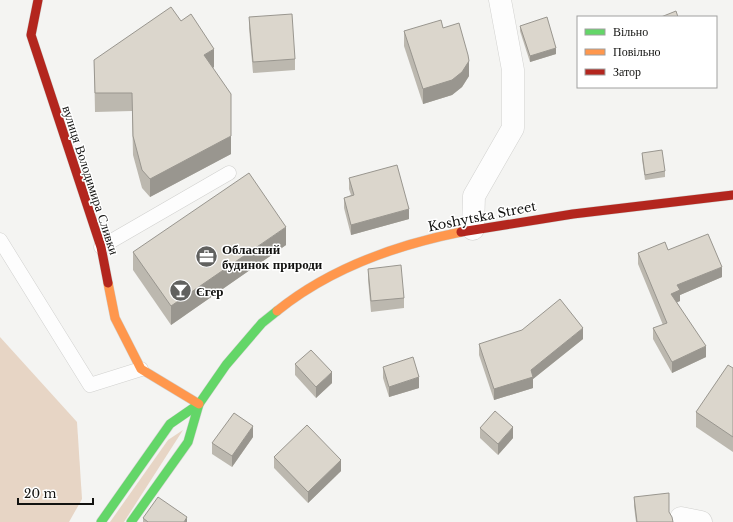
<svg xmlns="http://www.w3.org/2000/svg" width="733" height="522" viewBox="0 0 733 522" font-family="'Libre Baskerville',serif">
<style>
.green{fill:#e7d5c5}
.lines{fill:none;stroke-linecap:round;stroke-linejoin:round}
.lane-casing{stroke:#d1d1cf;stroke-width:15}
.street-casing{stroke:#d1d1cf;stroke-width:23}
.fast-casing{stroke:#d1d1cf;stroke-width:10}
.slow-casing{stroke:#d1d1cf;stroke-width:10}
.jam-casing{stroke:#d1d1cf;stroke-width:10}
.lane{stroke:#fdfdfd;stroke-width:14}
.street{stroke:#fdfdfd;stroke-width:22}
.fast{stroke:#63d668;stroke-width:9}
.slow{stroke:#ff974d;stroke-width:9}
.jam{stroke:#b3261e;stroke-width:9}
.wall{fill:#bcb8af}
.shaded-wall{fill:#99968f}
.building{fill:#dbd6cc;stroke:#99968f}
.labels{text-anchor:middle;stroke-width:3;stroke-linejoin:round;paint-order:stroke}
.street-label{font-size:13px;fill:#121210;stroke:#fff}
.poi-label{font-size:13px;font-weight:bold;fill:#121210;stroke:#fff;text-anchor:start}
</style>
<rect width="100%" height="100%" fill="#f4f4f2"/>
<!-- green -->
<g class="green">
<path d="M0,337L77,422L82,499L69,522H0Z"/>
<path d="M183,430L124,522H110L168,440Z"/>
</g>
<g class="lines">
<defs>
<g id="lane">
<path d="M0,240L90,385L141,369"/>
<path d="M101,247L229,173"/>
</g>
<g id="street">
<path d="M473,229L474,196L513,128V70L500,0"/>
<path d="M681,518L701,522"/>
</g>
<g id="fast">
<path d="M101,522L170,424L199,404"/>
<path d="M131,522L188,442L199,404L226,365L262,323L277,311"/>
</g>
<g id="slow">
<path d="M108,283L115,318L141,369L199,404"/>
<path d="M277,311C329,269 396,245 461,232"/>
</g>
<g id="jam">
<path d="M38,0L31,35L101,247L108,283"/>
<path d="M461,232L573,214L733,195"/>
</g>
</defs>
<!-- lane casing -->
<use href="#lane" class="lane-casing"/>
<!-- street casing -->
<use href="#street" class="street-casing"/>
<!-- fast casing -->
<use href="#fast" class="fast-casing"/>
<!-- slow casing -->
<use href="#slow" class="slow-casing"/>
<!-- jam casing -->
<use href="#jam" class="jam-casing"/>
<!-- lane -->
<use href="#lane" class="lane"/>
<!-- street -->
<use href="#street" class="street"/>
<!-- fast -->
<use href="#fast" class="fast"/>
<!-- slow -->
<use href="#slow" class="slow"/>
<!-- jam -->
<use href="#jam" class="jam"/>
</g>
<!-- wall -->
<g class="wall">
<path d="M249,17L295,59V70L253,73L249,28Z"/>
<path d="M520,26L556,54L530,62L520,31Z"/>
<path d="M443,28L469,76L462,87L452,95L423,104L404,46V31Z"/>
<path d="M94,60L214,67L213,68L231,154L150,197L142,188L133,155L132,111L95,112Z"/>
<path d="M642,153L665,171V177L645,180L642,159Z"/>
<path d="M349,178L409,219L351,235L344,208V198L351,195L349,189Z"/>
<path d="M286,245L171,325L133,270V252Z"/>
<path d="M668,250L722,277L680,295V301L677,302L706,357L672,373L653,339V328L663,325L638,264V253Z"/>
<path d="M368,269L404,298V308L371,312L368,280Z"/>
<path d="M583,339L533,379V388L494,400L479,355V344Z"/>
<path d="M295,364L332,383L316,398L295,375Z"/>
<path d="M383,367L419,388L389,397L383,378Z"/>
<path d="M733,368V452L696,427V412Z"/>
<path d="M480,428L513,438L498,455L480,438Z"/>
<path d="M253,437L232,467L212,454V443Z"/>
<path d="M274,457L341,471L308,503L274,468Z"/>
<path d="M634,497L669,513L673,522H636L634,506Z"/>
<path d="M143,518L187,522H143Z"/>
</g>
<!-- shaded-wall -->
<g class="shaded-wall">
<path d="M556,48V54L530,62V56Z"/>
<path d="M214,49V67L204,74V55Z"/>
<path d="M469,61V76L462,87L452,95L423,104V89Z"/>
<path d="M231,136V154L150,197V179Z"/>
<path d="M409,209V219L351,235V225Z"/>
<path d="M286,227V245L171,325V306Z"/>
<path d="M722,267V277L680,295V301L671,305V294L677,285Z"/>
<path d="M583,328V339L533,379V388L494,400V389L531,370Z"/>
<path d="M706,346V357L672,373V362Z"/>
<path d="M332,372V383L316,398V387Z"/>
<path d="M419,377V388L389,397V387Z"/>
<path d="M253,426V437L232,467V456Z"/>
<path d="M513,427V438L498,455V444Z"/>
<path d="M341,460V471L308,503V492Z"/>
<path d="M187,517V522H184Z"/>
</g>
<!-- building -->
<g class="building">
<path d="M171,7L181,21L191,14L214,49L204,55L231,94V136L150,179L142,170L133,136L132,93H95L94,60Z"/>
<path d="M676,11L678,17H661Z"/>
<path d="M292,14L295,59L253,62L249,17Z"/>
<path d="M547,17L556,48L530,56L520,26Z"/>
<path d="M441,20L443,28L459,23L468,55L469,61L462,72L452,80L423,89L404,31Z"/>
<path d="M662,150L665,171L645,175L642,153Z"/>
<path d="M397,165L409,209L351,225L344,198L354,195L349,178Z"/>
<path d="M249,173L286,227L171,306L133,252Z"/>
<path d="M708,234L722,267L677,285L680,290L671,294L706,346L672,362L653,328L667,323L638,253L665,242L668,250Z"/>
<path d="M401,265L404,298L371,301L368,269Z"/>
<path d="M560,299L583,328L531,370L533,377L494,389L479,344L522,330Z"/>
<path d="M311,350L332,372L316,387L295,364Z"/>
<path d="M413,357L419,377L389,387L383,367Z"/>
<path d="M728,365L733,368V437L696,412Z"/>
<path d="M495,411L513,427L498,444L480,428Z"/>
<path d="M234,413L253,426L232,456L212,443Z"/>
<path d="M307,425L341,460L308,492L274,457Z"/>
<path d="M669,493V512L672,517L673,522H637L634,497Z"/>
<path d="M158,497L187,517L184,522H148L143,518Z"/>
</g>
<!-- icons -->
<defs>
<symbol id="office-disc" viewBox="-11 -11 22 22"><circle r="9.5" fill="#61615f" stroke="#fff"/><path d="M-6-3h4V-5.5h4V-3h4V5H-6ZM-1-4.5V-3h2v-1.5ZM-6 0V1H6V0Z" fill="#fff"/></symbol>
<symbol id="bar-disc" viewBox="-11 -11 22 22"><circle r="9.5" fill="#61615f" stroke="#fff"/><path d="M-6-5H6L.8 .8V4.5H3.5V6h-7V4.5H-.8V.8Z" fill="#fff"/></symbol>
</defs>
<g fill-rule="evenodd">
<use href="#office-disc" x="194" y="244" width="25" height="25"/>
<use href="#bar-disc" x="168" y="278" width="25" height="25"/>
</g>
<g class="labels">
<!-- street labels -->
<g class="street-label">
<text transform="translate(91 180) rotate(72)" y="5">вулиця Володимира Сливки</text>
<text transform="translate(482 216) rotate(-11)" y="5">Koshytska Street</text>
</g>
<!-- poi labels -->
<g class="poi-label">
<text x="222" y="254">Обласний<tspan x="222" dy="15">будинок природи</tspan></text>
<text x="196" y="296">Єгер</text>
</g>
</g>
<!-- legend -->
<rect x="577" y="16" width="140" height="72" fill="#ffffff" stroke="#a0a09f"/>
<rect x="585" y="29" width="20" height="6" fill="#63d668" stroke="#a0a09f"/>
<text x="613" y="36" font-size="12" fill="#121210">Вільно</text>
<rect x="585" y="49" width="20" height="6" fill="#ff974d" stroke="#a0a09f"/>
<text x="613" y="56" font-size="12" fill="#121210">Повільно</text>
<rect x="585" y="69" width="20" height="6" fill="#b3261e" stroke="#a0a09f"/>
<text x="613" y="76" font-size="12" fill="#121210">Затор</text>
<!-- scale -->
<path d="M18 498v6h75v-6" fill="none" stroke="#121210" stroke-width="2"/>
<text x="24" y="498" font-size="12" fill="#121210" stroke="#ffffff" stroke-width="3" paint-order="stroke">20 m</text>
</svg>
